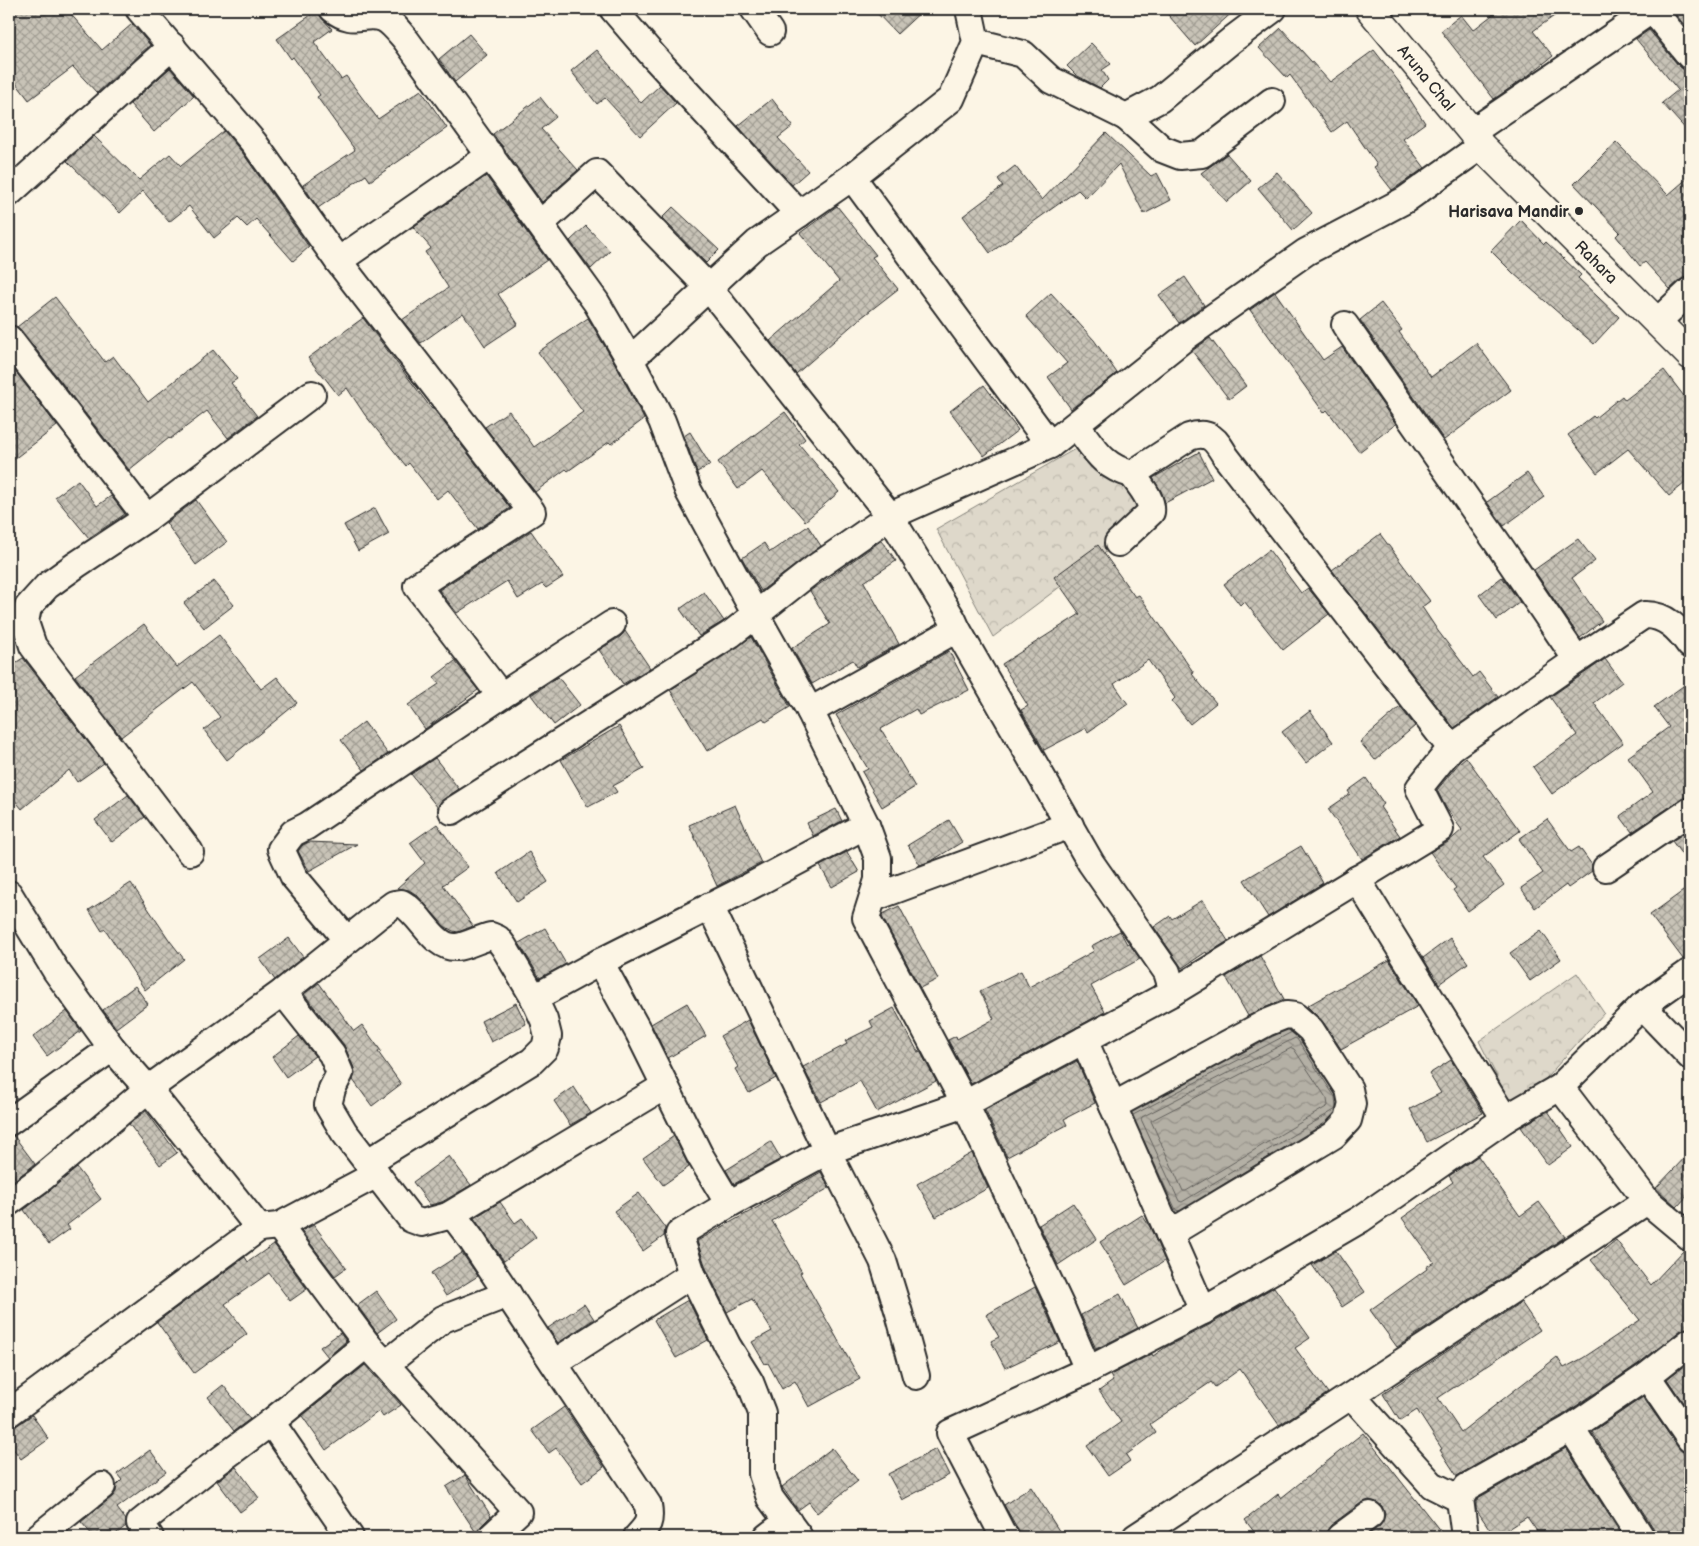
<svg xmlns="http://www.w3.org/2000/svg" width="1699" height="1546" viewBox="0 0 1699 1546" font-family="'Balsamiq Sans',sans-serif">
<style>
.forest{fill:url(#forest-crowns);stroke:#84827a}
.water{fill:url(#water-waves);stroke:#7d7b74}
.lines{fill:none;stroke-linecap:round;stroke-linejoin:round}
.shore{stroke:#62605c;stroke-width:1}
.building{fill:url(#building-cross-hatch);stroke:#2b2b2b}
.minor-casing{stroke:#2b2b2b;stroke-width:30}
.tertiary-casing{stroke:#2b2b2b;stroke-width:31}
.minor{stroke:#fcf5e5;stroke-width:26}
.tertiary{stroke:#fcf5e5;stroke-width:28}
.poi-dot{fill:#2b2b2b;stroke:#fcf5e5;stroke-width:2}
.labels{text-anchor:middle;stroke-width:5;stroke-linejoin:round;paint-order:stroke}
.street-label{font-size:16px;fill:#2b2b2b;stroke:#fcf5e5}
.poi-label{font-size:16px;font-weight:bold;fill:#2b2b2b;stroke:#fcf5e5;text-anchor:end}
</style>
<defs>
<pattern id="forest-crowns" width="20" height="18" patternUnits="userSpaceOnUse" patternTransform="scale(1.25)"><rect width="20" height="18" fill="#ded8ca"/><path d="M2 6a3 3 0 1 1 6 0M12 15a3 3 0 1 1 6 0" fill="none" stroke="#bfbaae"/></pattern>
<pattern id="water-waves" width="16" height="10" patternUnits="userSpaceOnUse" patternTransform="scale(1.25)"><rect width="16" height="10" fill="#b4b0a5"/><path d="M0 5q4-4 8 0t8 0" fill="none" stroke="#938f87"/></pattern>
<pattern id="building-cross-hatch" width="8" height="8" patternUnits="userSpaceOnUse" patternTransform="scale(1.25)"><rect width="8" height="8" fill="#c8c3b7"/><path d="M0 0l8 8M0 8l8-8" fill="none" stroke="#a39f95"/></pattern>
</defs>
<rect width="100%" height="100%" fill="#fcf5e5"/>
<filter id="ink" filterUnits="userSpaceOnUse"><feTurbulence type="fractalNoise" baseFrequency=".02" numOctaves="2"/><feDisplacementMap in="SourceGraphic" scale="10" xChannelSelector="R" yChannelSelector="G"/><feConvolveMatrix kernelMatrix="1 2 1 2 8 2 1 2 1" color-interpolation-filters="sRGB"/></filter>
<g filter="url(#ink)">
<!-- forest -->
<g class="forest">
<path d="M1082,445L1135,499L1161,511L993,637L936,529Z"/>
<path d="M1577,973L1604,1013L1515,1113L1479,1041Z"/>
</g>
<!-- water -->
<path class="water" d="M1299,1023L1348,1115L1175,1219L1125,1113Z"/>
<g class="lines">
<!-- shore -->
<g class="shore">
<path d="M1292,1048L1294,1049L1327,1099L1328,1106L1186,1191H1183L1151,1121Z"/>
<path d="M1336,1109L1182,1202L1179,1201L1141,1119L1142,1117L1295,1038L1297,1039L1335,1097L1336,1108"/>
<path d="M1133,1115L1292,1032"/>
<path d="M1143,1139L1176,1210L1180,1211"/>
<path d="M1216,1189L1325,1123"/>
</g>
</g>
<!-- building -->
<g class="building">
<path d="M9,9H64L68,11L102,50L132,24L150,45L97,93L73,67L29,100L9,74Z"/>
<path d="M873,9H924L897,34Z"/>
<path d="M1163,9H1236L1195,46Z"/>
<path d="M1500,9H1564L1533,31L1553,56L1525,78L1494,99L1441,31L1461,15L1473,30Z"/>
<path d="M1674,9H1690V32L1672,10Z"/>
<path d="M318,10L320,16L332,29L314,42L341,79L346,76L378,119L421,90L447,128L370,181L366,175L318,208L303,185L355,150L317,97L320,95L293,57L291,59L277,39Z"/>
<path d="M1281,28L1330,82L1374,50L1399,82L1425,123L1403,139L1425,168L1392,190L1374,167L1377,165L1347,121L1332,132L1290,75L1287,78L1259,48Z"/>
<path d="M1649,30L1678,65L1684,70L1690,71V134L1662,103L1678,90L1636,39Z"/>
<path d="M469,34L487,55L455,82L439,59Z"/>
<path d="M1091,43L1111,64L1102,70L1108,80L1100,88L1076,75L1067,66Z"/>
<path d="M597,50L641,103L660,85L676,103L640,136L605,98L597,104L571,71Z"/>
<path d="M170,68L194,96L154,132L130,104Z"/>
<path d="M540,97L556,117L541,129L578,170L542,202L493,134Z"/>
<path d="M772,99L793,126L778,138L808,171L792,185L738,126Z"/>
<path d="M224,131L242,152L309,247L293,261L256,219L247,227L238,218L214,238L189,206L169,222L143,191L120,213L67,161L94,136L139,180L170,154L181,166Z"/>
<path d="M1106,133L1151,176L1157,173L1171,200L1144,214L1119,164L1086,198L1078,190L990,253L963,216L1003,186L998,179L1015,166L1042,200Z"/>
<path d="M1616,142L1668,195L1690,176V276L1680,280L1670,289L1645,262L1640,266L1616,236L1620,232L1574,184Z"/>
<path d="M1227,154L1251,181L1227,202L1201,173Z"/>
<path d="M1277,172L1312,213L1293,230L1258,188Z"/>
<path d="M486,176L547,260L498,294L518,324L485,346L463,313L421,343L402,320L448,288V287L425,252L431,248L413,227Z"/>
<path d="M837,206L876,255L872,257L898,289L857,321L796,374L770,341L839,281L800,233Z"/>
<path d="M673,207L719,250L706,263L662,218Z"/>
<path d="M1521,220L1544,244L1546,242L1581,275L1578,278L1619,317L1594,344L1513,273L1491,251Z"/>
<path d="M586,226L610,251L591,269L570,241Z"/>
<path d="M1185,277L1204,305L1179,323L1159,295Z"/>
<path d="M1275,292L1323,360L1342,347L1396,424L1359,452L1327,410L1324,413L1250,310Z"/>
<path d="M1051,293L1094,340L1117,373L1071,409L1048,377L1067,363L1026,316Z"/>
<path d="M55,297L105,362L113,356L148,402L213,350L237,379L231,383L257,416L228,438L207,411L170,439L169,438L129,470L21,330L17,327Z"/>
<path d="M1381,303L1402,330L1399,332L1431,377L1476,343L1511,390L1444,440L1360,320Z"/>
<path d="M363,318L431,408L432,407L510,508L478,529L448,490L437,499L409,463L406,466L365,415L347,388L338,395L321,373H320L308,358Z"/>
<path d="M588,318L617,367L644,419L611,444L609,442L568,471L566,469L535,492L485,427L509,411L534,447L583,412L538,352Z"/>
<path d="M1210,338L1246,386L1229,399L1192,351Z"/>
<path d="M9,363L57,426L9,463Z"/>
<path d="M1664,370L1690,404V479L1669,496L1628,449L1597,473L1568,435L1593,416L1595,418L1622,396L1625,400Z"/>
<path d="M984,385L1018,430L984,456L950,411Z"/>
<path d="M785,412L805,439L799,444L839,492L805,521L762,471L738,489L718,462Z"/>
<path d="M690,432L710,465L697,472L684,436Z"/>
<path d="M1199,452L1212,478L1165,503L1161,491L1153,478Z"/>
<path d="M1527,473L1544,497L1504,526L1487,502Z"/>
<path d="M78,480L97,506L111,496L125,514L89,538L55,497Z"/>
<path d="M196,500L227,542L196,565L166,523Z"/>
<path d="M375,508L389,534L358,551L344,525Z"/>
<path d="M808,526L821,546L761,591L742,558L764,543L770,552Z"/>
<path d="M531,531L563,577L546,588L542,584L518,599L507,581L457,613L439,590Z"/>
<path d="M1380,534L1430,601L1422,607L1438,631L1473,677L1479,672L1498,697L1454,728L1332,570Z"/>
<path d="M1578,539L1595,561L1572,578L1602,621L1580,638L1534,570Z"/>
<path d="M882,540L896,561L864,582L899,644L857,667L853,660L812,684L792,648L830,624L810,591Z"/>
<path d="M1098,545L1135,597L1139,595L1194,673L1192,674L1216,703L1190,724L1172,701L1175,698L1148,660L1114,684L1128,704L1088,732L1086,728L1044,750L1021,710L1028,706L1002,664L1080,614L1054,577Z"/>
<path d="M1269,550L1301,593L1308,588L1329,614L1283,650L1244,601L1240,605L1224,584Z"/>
<path d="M1502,577L1520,602L1497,620L1479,595Z"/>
<path d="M214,581L234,605L204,628L184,603Z"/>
<path d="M704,592L724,621L699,636L680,609Z"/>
<path d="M144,624L177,667L219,635L261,689L277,677L297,703L227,760L204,730L220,717L193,682L121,737L75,676Z"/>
<path d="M625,631L650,668L623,684L599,650L620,637Z"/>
<path d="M751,637L790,707L766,722L763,718L707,751L670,690Z"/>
<path d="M949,651L969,690L919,715L916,709L881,729L915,787L882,807L862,772L868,769L836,715Z"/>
<path d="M23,658L104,763L77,782L69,770L22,809L9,793V667Z"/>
<path d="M1605,659L1622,682L1594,703L1623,743L1552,794L1533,767L1577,735L1550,697Z"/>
<path d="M455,661L478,690L425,729L408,705L439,684L434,677Z"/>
<path d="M558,677L580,705L554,725L531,695Z"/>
<path d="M1690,681V796L1682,799L1632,832L1620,816L1653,792L1628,757L1669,727L1654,707Z"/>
<path d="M1400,707L1415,726L1375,760L1360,742Z"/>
<path d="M1310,711L1333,742L1306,763L1282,732Z"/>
<path d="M364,722L388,754L364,770L341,740Z"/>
<path d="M619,726L644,769L613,786L617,792L588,807L561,760Z"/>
<path d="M1466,757L1520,831L1483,857L1504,885L1468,911L1453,890L1456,888L1430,852L1448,842L1462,830L1446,808L1437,790L1459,763Z"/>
<path d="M435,758L459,789L444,799L439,804L438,808L411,774Z"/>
<path d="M1366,778L1384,804L1380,807L1400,836L1362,859L1328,809L1350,794L1348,791Z"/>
<path d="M128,795L145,817L112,842L95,820Z"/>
<path d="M735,805L761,863L717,886L689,825Z"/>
<path d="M836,809L842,821L813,836L807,823Z"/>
<path d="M1547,819L1571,852L1579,847L1592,865V871L1568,888L1566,885L1535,908L1521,888L1543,873L1519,839Z"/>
<path d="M949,820L962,842L933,860L920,865L908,845Z"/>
<path d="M437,824L468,867L443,885L473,926L458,932L453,931L444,926L417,895L409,890L397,888L425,863L410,843Z"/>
<path d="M1690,829V866L1672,841Z"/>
<path d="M309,842L357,844L309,871L298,851L303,845Z"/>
<path d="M1301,846L1323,883L1268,917L1244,880Z"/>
<path d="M529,852L548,882L517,902L498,873Z"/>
<path d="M847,852L859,872L832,887L820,866Z"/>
<path d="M131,883L170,941L184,959L145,990L105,929L102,931L89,910Z"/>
<path d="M1690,886V957L1683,959L1650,915Z"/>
<path d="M1203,900L1228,941L1207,954L1206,952L1182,968L1154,927L1170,916L1172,919Z"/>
<path d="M899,906L938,979L920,988L882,917L883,914Z"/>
<path d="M545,928L566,964L540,978L519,943Z"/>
<path d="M1120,931L1127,944L1129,943L1140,959L1091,986L1105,1012L971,1084L948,1040L956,1036L957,1039L994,1019L980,991L1021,971L1029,987L1094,951L1091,946Z"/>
<path d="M1541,931L1561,959L1530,981L1510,953Z"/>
<path d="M289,938L303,957L275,980L260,959Z"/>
<path d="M1450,938L1468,963L1439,984L1423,958Z"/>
<path d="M1260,956L1284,999L1248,1016L1226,977Z"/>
<path d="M1389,960L1418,1006L1341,1049L1323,1022L1307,1006Z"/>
<path d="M319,983L354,1031L362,1025L381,1051L378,1052L401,1084L372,1106L353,1080L355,1074L354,1068L344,1045L304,994Z"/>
<path d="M135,986L148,1004L116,1028L103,1010Z"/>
<path d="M516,1003L526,1024L491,1042L481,1021Z"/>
<path d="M687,1003L706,1036L668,1058L651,1024Z"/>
<path d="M894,1008L918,1052L920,1051L936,1081L877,1112L860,1081L821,1102L803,1067L847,1044L845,1041L873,1027L870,1021Z"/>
<path d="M67,1011L81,1031L47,1056L33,1037Z"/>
<path d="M748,1020L776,1078L749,1093L735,1069L738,1067L720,1036Z"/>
<path d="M299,1036L315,1056L286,1077L272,1057Z"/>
<path d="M1451,1060L1483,1113L1427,1142L1410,1109L1441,1093L1429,1074Z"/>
<path d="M1077,1061L1095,1103L1064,1119L1067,1125L1007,1157L985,1110Z"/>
<path d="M574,1087L591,1113L570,1125L554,1101Z"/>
<path d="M146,1111L177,1153L160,1165L129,1124Z"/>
<path d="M1548,1111L1573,1147L1548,1165L1521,1127Z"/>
<path d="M14,1136L35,1164L16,1179L9,1169V1137Z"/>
<path d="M674,1136L689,1167L663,1185L643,1158Z"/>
<path d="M771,1142L781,1159L734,1184L726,1170Z"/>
<path d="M1690,1152V1193L1677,1207L1656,1188Z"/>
<path d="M972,1153L988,1188L936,1217L917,1184Z"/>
<path d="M449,1156L471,1185L442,1202L430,1205L413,1182Z"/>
<path d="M1478,1156L1520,1216L1539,1202L1565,1237L1397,1347L1370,1310L1427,1269L1426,1267L1434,1262L1402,1218L1453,1182L1449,1176Z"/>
<path d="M77,1168L101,1199L67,1225L70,1229L49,1244L24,1210Z"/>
<path d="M821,1172L829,1188L772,1221L802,1272L800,1273L860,1379L809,1407L795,1381L782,1389L768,1363L765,1364L752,1342L772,1331L752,1299L727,1312L706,1268L697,1241Z"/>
<path d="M639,1193L665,1228L664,1236L643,1251L614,1211Z"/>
<path d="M500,1202L515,1223L522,1218L536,1237L504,1261L474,1218Z"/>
<path d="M1073,1203L1097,1239L1058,1265L1039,1225Z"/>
<path d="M1142,1215L1150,1227L1165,1261L1126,1285L1100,1242Z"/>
<path d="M314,1225L346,1268L335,1276L301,1231Z"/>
<path d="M1616,1240L1651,1285L1684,1250L1690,1252V1327L1681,1330L1638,1364L1563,1415L1457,1476L1440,1450L1442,1449L1417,1410L1400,1421L1383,1394L1521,1302L1540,1330L1438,1398L1461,1432L1557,1357L1564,1368L1583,1358L1640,1320L1591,1260Z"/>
<path d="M274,1244L307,1289L290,1301L269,1273L225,1304L247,1334L194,1373L157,1322L245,1257L248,1262Z"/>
<path d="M1336,1251L1365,1292L1342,1307L1312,1265Z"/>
<path d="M462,1253L478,1276L446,1296L431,1273Z"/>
<path d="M1035,1287L1060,1342L1005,1368L991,1341L999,1337L986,1315Z"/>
<path d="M1274,1287L1310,1338L1295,1348L1328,1393L1279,1425L1240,1369L1215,1387L1211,1382L1150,1424L1156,1433L1126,1455L1130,1461L1108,1476L1087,1446L1121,1422L1099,1391L1113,1381L1110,1375L1152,1354L1153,1356L1166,1347L1211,1324Z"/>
<path d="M376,1291L396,1319L377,1333L357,1305Z"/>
<path d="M1120,1294L1138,1328L1096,1349L1081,1315Z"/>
<path d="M688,1300L708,1340L676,1358L654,1320Z"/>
<path d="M584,1304L594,1319L558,1343L548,1328Z"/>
<path d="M340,1333L346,1341L328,1357L320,1347Z"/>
<path d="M1690,1361V1413L1667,1379Z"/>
<path d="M365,1365L401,1405L383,1417L379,1411L326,1450L302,1416Z"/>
<path d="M223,1385L250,1419L234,1431L208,1397Z"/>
<path d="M1643,1397L1678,1447L1683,1452L1690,1454V1537H1656L1654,1529L1592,1432Z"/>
<path d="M564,1407L604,1467L582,1483L556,1448L549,1453L532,1430Z"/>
<path d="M32,1415L49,1439L21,1459L9,1443V1431Z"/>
<path d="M1363,1433L1445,1537H1365L1379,1527L1383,1521L1385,1514L1382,1506L1376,1502L1369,1500L1361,1503L1331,1525L1327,1531L1325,1537H1258L1245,1520L1278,1494L1281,1498Z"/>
<path d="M832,1448L858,1481L817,1513L809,1502L798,1510L782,1487Z"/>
<path d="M1566,1448L1623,1537H1541L1527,1517L1495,1537L1476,1509V1502L1478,1498Z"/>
<path d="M936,1449L949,1475L902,1500L888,1474Z"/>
<path d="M150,1450L166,1472L117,1508L126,1520V1526L112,1537H94L81,1522L112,1497L116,1492L117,1485L122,1480L117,1474Z"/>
<path d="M236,1467L259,1498L240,1512L217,1481Z"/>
<path d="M465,1475L491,1516L481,1526L477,1534L446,1487Z"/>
<path d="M1031,1487L1063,1537H1021L1020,1533L1004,1505Z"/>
</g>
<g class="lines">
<defs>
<g id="minor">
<path d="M139,9L254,143L338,261L532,512L417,586L501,696"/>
<path d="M333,9C354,26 364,11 383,18C392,22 399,32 406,40L596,302L630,360L662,421L688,490L756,615L810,711"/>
<path d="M613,9L655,58L799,214"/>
<path d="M754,9L770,32"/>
<path d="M1652,9L1690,56"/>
<path d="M976,42L1023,54L1051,80L1126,117L1160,99L1233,39L1273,9"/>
<path d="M1126,117L1162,149L1180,156L1202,154L1272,101"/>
<path d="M1472,132L1653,9"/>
<path d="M1481,146L1405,200L1306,252L1188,335L1050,445L890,516L953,620L957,629L1091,863L1167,972L1173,992L965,1104L1061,1307L1088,1370L1203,1311L1361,1219L1505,1119L1560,1087L1642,1006L1690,972"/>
<path d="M852,177L1050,445"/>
<path d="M9,193L172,46"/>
<path d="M338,261L491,155"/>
<path d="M1657,322L1690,291"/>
<path d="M1345,325L1501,548L1577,660L1644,615C1665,614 1679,629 1690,645"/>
<path d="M9,339L147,518"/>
<path d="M630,360L757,243L852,177L951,99L976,42L969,9"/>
<path d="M1076,425C1094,448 1102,467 1132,474L1189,437C1210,430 1216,440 1226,457L1451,748"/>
<path d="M1118,543L1151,512C1153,499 1139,485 1132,474"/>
<path d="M452,811L731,634L815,568L890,516L709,288L597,173L541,223"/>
<path d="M190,852L33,646L25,622L28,607L47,586L76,565L147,518L312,394"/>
<path d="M1606,868L1690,811"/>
<path d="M1357,879L1505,1119"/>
<path d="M9,894L56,971L112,1048L148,1089L259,1228"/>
<path d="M873,898L1070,825"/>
<path d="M710,906L827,1151L883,1261L899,1313L916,1376"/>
<path d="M347,940L294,877L281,849L293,833L307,826L501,696L612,624"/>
<path d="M283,992L332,1054L340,1073L332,1089L328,1105L344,1132L411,1219L422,1223L448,1216L456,1219L471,1239L648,1505C651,1522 648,1525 637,1537"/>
<path d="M1173,992L1440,829L1419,788L1451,748L1577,660"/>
<path d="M534,998L600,962"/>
<path d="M1642,1006L1690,1056"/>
<path d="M1084,1040L1203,1311"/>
<path d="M1113,1106L1266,1023L1286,1015L1295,1016L1311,1030L1349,1089L1352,1104L1348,1120L1334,1135L1169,1234"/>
<path d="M9,1122L112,1048"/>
<path d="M1647,1201L1690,1237"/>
<path d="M9,1202L42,1178L148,1089L283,992L375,918L394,904L401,903C421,913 433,949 457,947C467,946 481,938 491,936L498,939L504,947L534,998L544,1020L548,1036L545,1048L532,1061L368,1162"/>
<path d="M729,1204L827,1151L965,1104L866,918L878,880V858L866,825"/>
<path d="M448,1216L665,1086"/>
<path d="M279,1226L367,1344L518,1512L491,1537"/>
<path d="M554,1363L692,1274"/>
<path d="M386,1364L443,1319L508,1294"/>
<path d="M1647,1376L1690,1439"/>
<path d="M1352,1396L1432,1485L1460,1499"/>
<path d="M9,1413L259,1228L279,1226L377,1174"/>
<path d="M271,1422L350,1537"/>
<path d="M38,1537L102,1486"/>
<path d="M150,1537L140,1523L204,1472L271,1422L367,1344"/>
<path d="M767,1537L788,1521"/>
<path d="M799,1537L770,1498L762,1474V1413L750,1382L727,1345L692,1274L679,1234L729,1204L699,1154L639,1033L600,962L745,889L866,825L810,711L957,629"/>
<path d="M1006,1537L1002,1533L950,1433L1088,1370"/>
<path d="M1136,1537L1647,1201L1560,1087"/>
<path d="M1340,1537L1370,1515"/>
<path d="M1465,1537L1460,1499L1467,1487L1571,1428"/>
<path d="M1641,1537L1571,1428L1647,1376L1690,1342"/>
</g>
<g id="tertiary">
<path id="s1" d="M1370,9L1472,132L1481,146L1690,355"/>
</g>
</defs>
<!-- minor casing -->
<use href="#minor" class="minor-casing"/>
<!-- tertiary casing -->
<use href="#tertiary" class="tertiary-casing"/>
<!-- minor -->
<use href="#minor" class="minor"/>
<!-- tertiary -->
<use href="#tertiary" class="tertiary"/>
</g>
</g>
<!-- markers -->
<circle class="poi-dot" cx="1579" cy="211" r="5"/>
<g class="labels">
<!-- street labels -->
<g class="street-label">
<text dy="6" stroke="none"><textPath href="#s1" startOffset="89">Aruna Chal</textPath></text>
<text dy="6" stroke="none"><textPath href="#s1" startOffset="340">Rahara</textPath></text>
</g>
<!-- poi labels -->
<g class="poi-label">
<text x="1569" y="217">Harisava Mandir</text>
</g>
</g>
<!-- margin -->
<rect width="1699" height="1546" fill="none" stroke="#fcf5e5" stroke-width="30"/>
<rect x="15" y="15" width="1669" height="1516" fill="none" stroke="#2b2b2b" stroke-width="2" filter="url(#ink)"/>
</svg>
